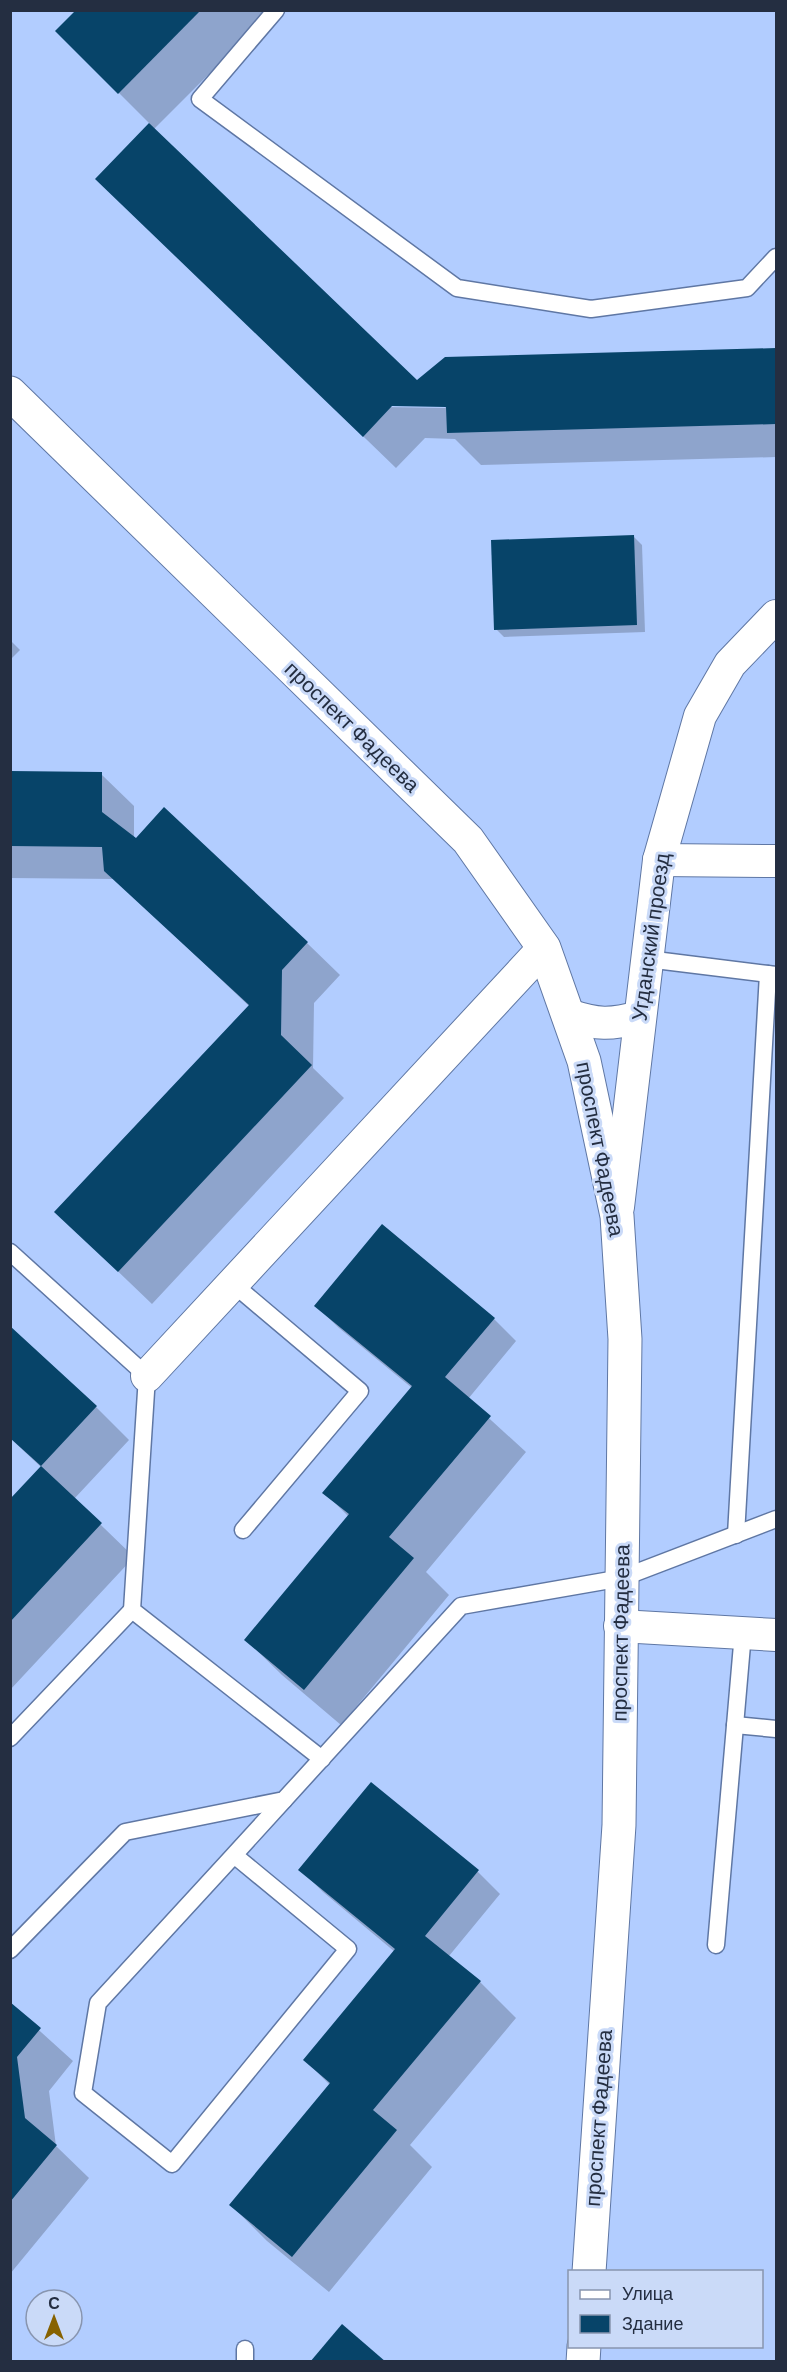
<svg xmlns="http://www.w3.org/2000/svg" width="787" height="2372" viewBox="0 0 787 2372" font-family="Barlow,sans-serif">
<style>
.shadow{fill:#0003;fill-rule:evenodd}
.building{fill:#074469}
.lines{fill:none;stroke-linecap:round;stroke-linejoin:round}
.lane-casing{stroke:#5f77a4;stroke-width:19}
.street-casing{stroke:#5f77a4;stroke-width:34}
.secondary-casing{stroke:#5f77a4;stroke-width:35}
.lane{stroke:#fff;stroke-width:16}
.street{stroke:#fff;stroke-width:32}
.secondary{stroke:#fff;stroke-width:33}
.labels{text-anchor:middle;stroke-width:6;stroke-linejoin:round;paint-order:stroke}
.street-label{font-size:21px;fill:#242e41;stroke:#cadaf8}
</style>
<rect width="100%" height="100%" fill="#b2cdff"/>
<!-- shadow -->
<g class="shadow">
<path d="M78,10H273L154,129L417,382L445,358L776,349V457L481,465L455,439L425,438L396,468L97,179L150,124L57,31ZM385,404L443,405L446,408L385,407Z"/>
<path d="M634,537L642,545L645,632L504,637L496,629Z"/>
<path d="M10,640L20,650L10,660Z"/>
<path d="M10,773L101,774L134,806V841L307,943L340,975L314,1003L313,1068L344,1098L152,1304L56,1212L250,1007L115,879L10,878Z"/>
<path d="M316,1306L494,1319L516,1341L468,1399L526,1452L426,1572L449,1595L341,1725L282,1675L246,1640L349,1517L324,1492L412,1388L339,1328Z"/>
<path d="M96,1407L129,1440L74,1499L134,1557L10,1690V1502L42,1468L10,1438Z"/>
<path d="M371,1784L478,1872L500,1894L449,1956L480,1982L516,2018L410,2145L432,2167L329,2292L267,2241L231,2205L330,2085L305,2060L395,1952L323,1892L301,1870Z"/>
<path d="M10,2004L73,2061L49,2091L56,2146L89,2178L10,2274Z"/>
</g>
<!-- building -->
<g class="building">
<path d="M76,10H201L118,94L55,31Z"/>
<path d="M149,123L417,380L445,357L776,348V424L447,433L446,407L392,406L363,437L95,179Z"/>
<path d="M634,535L637,625L494,630L491,540Z"/>
<path d="M10,771L102,772V812L136,838L164,807L308,942L282,970L281,1035L312,1065L118,1272L54,1212L249,1005L104,871L102,847L10,846Z"/>
<path d="M382,1224L495,1318L445,1377L491,1416L389,1537L414,1558L304,1690L244,1640L349,1514L322,1493L412,1386L314,1306Z"/>
<path d="M10,1326L97,1406L41,1466L102,1523L10,1622V1499L41,1466L10,1438Z"/>
<path d="M371,1782L479,1870L425,1936L481,1981L373,2110L397,2130L292,2257L229,2205L330,2083L303,2060L395,1949L298,1870Z"/>
<path d="M10,2002L41,2028L17,2057L25,2118L57,2145L10,2202Z"/>
<path d="M342,2324L386,2362H310Z"/>
</g>
<g class="lines">
<defs>
<g id="lane">
<path d="M276,10L200,99L457,288L591,309L747,288L776,257"/>
<path d="M647,959L776,975"/>
<path d="M10,1252L147,1376L132,1610L322,1759"/>
<path d="M232,1283L360,1391L243,1530"/>
<path d="M736,1535L768,974"/>
<path d="M735,1725L776,1729"/>
<path d="M10,1738L132,1610"/>
<path d="M234,1855L98,2003L83,2093L172,2164L348,1949L234,1855L284,1800"/>
<path d="M716,1945L743,1633"/>
<path d="M10,1950L125,1832L284,1800L461,1606L622,1578L776,1519"/>
<path d="M245,2362V2349"/>
</g>
<g id="street">
<path d="M659,860L776,861"/>
<path d="M568,1015C598,1025 610,1025 640,1017"/>
<path d="M618,1207L659,860L700,716L730,664L776,616"/>
<path d="M147,1376L544,948"/>
<path d="M620,1626L776,1635"/>
</g>
<g id="secondary">
<path d="M10,393L468,840L544,948L584,1061L617,1216L625,1339L619,1825L589,2272"/>
<path d="M583,2362L584,2346"/>
</g>
</defs>
<!-- lane casing -->
<use href="#lane" class="lane-casing"/>
<!-- street casing -->
<use href="#street" class="street-casing"/>
<!-- secondary casing -->
<use href="#secondary" class="secondary-casing"/>
<!-- lane -->
<use href="#lane" class="lane"/>
<!-- street -->
<use href="#street" class="street"/>
<!-- secondary -->
<use href="#secondary" class="secondary"/>
</g>
<g class="labels">
<!-- street labels -->
<g class="street-label">
<text transform="translate(352 727) rotate(44)" y="7">проспект Фадеева</text>
<text transform="translate(651 937) rotate(-82)" y="7">Угданский проезд</text>
<text transform="translate(600 1149) rotate(79)" y="7">проспект Фадеева</text>
<text transform="translate(621 1633) rotate(-89)" y="7">проспект Фадеева</text>
<text transform="translate(599 2118) rotate(-86)" y="7">проспект Фадеева</text>
</g>
</g>
<!-- border -->
<rect width="787" height="2372" fill="none" stroke="#242e41" stroke-width="24"/>
<!-- legend -->
<rect x="568" y="2270" width="195" height="78" fill="#cadaf8" stroke="#8895af" stroke-width="1.5"/>
<rect x="580" y="2290" width="30" height="9" fill="#ffffff" stroke="#8895af" stroke-width="1.5"/>
<text x="622" y="2300" font-size="18" fill="#242e41">Улица</text>
<rect x="580" y="2315" width="30" height="18" fill="#074469" stroke="#8895af" stroke-width="1.5"/>
<text x="622" y="2330" font-size="18" fill="#242e41">Здание</text>
<!-- north arrow -->
<g transform="translate(54 2318)"><circle r="28" fill="#cadaf8" stroke="#8895af" stroke-width="1.5"/>
<path d="M0-4.5L10 22L0 15L-10 22Z" fill="#876200"/>
<text y="-9" font-size="16" font-weight="bold" text-anchor="middle" fill="#242e41">С</text>
</g>
</svg>
